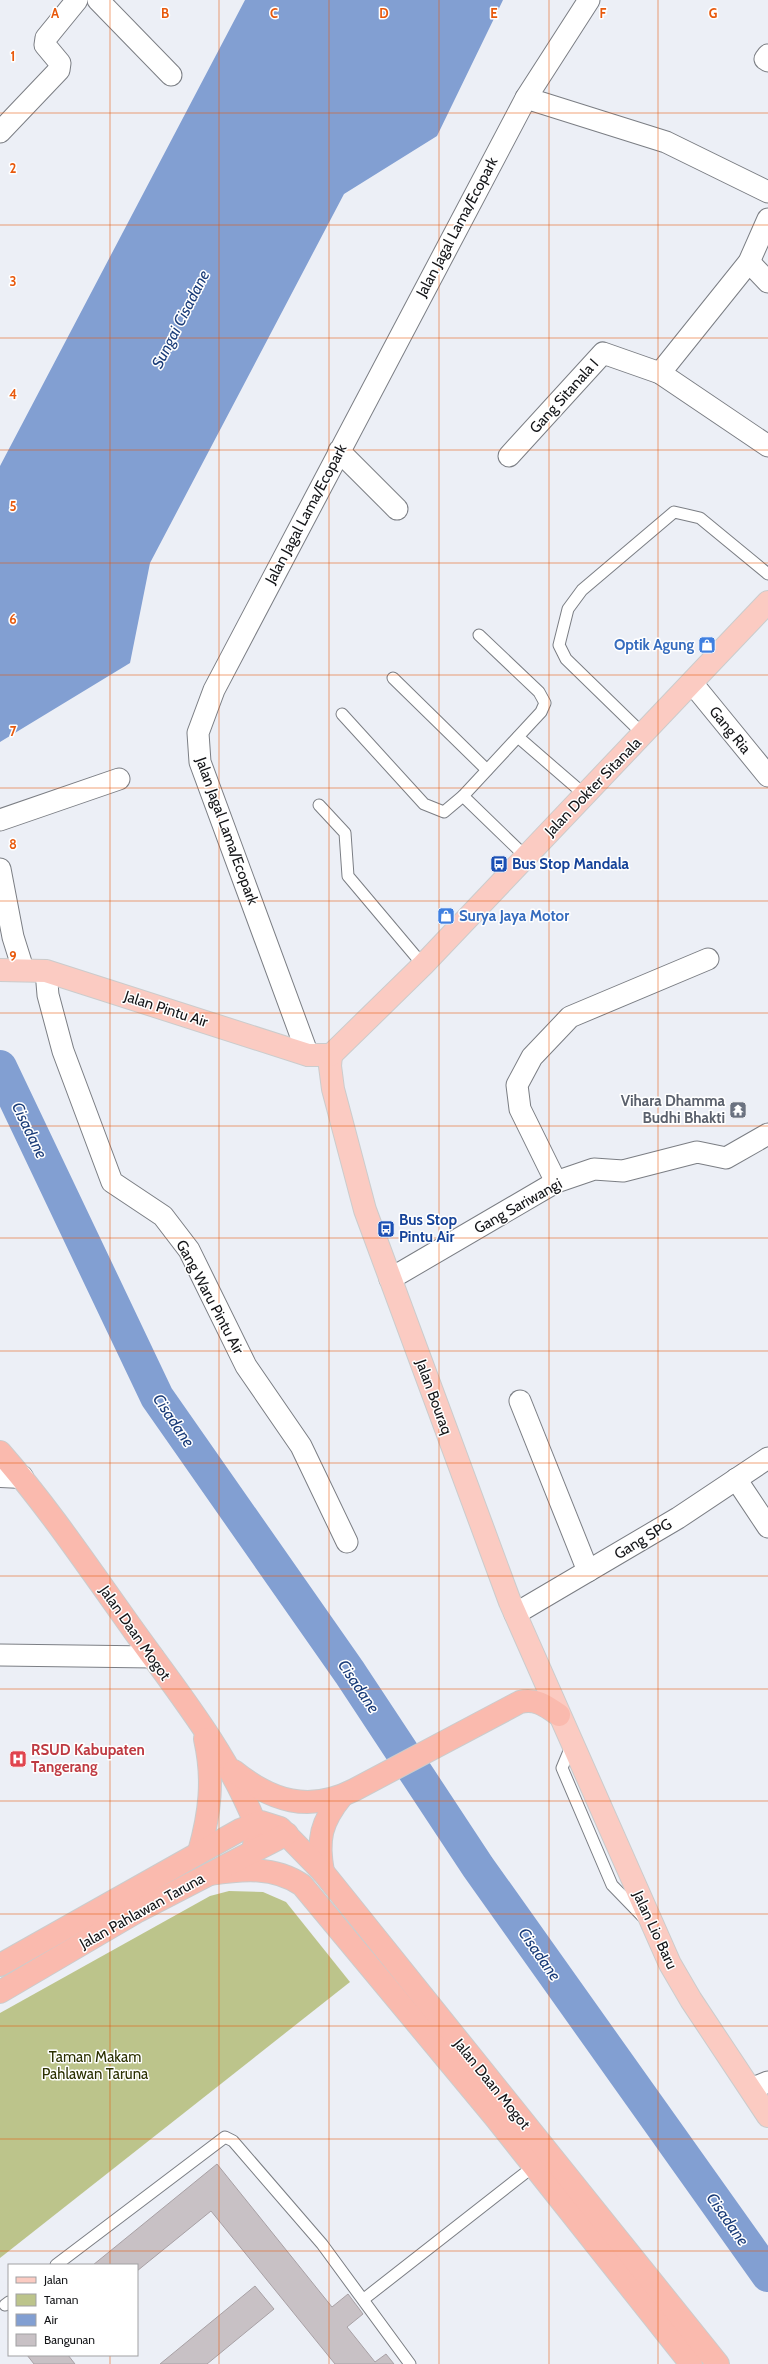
<svg xmlns="http://www.w3.org/2000/svg" width="768" height="2364" viewBox="0 0 768 2364" font-family="Cabin,sans-serif">
<style>
.green{fill:#bcc48b}
.water{fill:#829fd2}
.lines{fill:none;stroke-linecap:round;stroke-linejoin:round}
.river{stroke:#829fd2;stroke-width:34}
.building{fill:#c8c1c5;stroke:#a8a1a5}
.service-casing{stroke:#7b7e84;stroke-width:13}
.minor-casing{stroke:#7b7e84;stroke-width:23}
.tertiary-casing{stroke:#7b7e84;stroke-width:24}
.primary-casing{stroke:#cbcccc;stroke-width:24}
.trunk-casing{stroke:#cbcccc;stroke-width:24}
.service{stroke:#fff;stroke-width:11}
.minor{stroke:#fff;stroke-width:21}
.tertiary{stroke:#fff;stroke-width:22}
.primary{stroke:#fbcbc2;stroke-width:22}
.trunk{stroke:#fabaae;stroke-width:22}
.grid{fill:none;stroke:#e8590c;stroke-width:1;stroke-opacity:0.55}
.labels{text-anchor:middle;stroke-width:3;stroke-linejoin:round;paint-order:stroke}
.street-label{font-size:15px;fill:#141518;stroke:#fff}
.shop-label{font-size:15px;font-weight:bold;fill:#366cbe;stroke:#fff;text-anchor:end}
.transit-label{font-size:15px;font-weight:bold;fill:#164399;stroke:#fff;text-anchor:start}
.worship-label{font-size:15px;font-weight:bold;fill:#5b616d;stroke:#fff;text-anchor:end}
.health-label{font-size:15px;font-weight:bold;fill:#be3a42;stroke:#fff;text-anchor:start}
.park-label{font-size:15px;fill:#2b3000;stroke:#fff}
.water-label{font-size:16px;font-style:italic;fill:#1a3c79;stroke:#fff}
.grid-label{font-size:13px;text-anchor:middle;font-weight:bold;fill:#e8590c;stroke:#fff;stroke-width:3;stroke-linejoin:round;paint-order:stroke}
</style>
<rect width="100%" height="100%" fill="#eceff6"/>
<!-- green -->
<path class="green" d="M229,1891L263,1892L286,1902L350,1982L0,2258V2013L210,1896Z"/>
<!-- water -->
<path class="water" d="M245,0H503L437,136L344,194L150,563L130,663L0,742V466Z"/>
<g class="lines">
<!-- river -->
<path class="river" d="M0,1067L157,1397L350,1673L478,1867L768,2275"/>
</g>
<!-- building -->
<g class="building">
<path d="M217,2164L332,2307L348,2294L363,2314L347,2327L375,2362L386,2354L394,2364H335L211,2211L137,2271V2265H93Z"/>
<path d="M255,2286L274,2309L207,2364H160Z"/>
<path d="M27,2355H68L75,2364H34Z"/>
</g>
<g class="lines">
<defs>
<g id="service">
<path d="M393,678L487,770"/>
<path d="M342,714L424,804L444,812L463,796L526,857"/>
<path d="M643,734L566,659L559,645L568,609L582,590L674,512L700,518L768,574"/>
<path d="M518,737L585,795"/>
<path d="M463,796L541,712L545,703L539,692L479,635"/>
<path d="M319,805L345,833L348,876L423,965"/>
<path d="M572,1744L562,1768L612,1885L643,1917"/>
<path d="M56,2265L225,2137L233,2141L322,2244L410,2364"/>
<path d="M364,2299L534,2166"/>
<path d="M5,2305L9,2302"/>
</g>
<g id="minor">
<path d="M98,0L171,75"/>
<path d="M768,55L765,59L768,61"/>
<path d="M526,98L666,142L768,192"/>
<path d="M0,132L59,70L60,63L45,45L46,38L77,0"/>
<path d="M749,262L768,282"/>
<path d="M660,373L749,262L768,219"/>
<path d="M339,451L397,509"/>
<path d="M509,456L603,353L660,373L768,446"/>
<path d="M692,683L768,776"/>
<path d="M0,820L119,779"/>
<path d="M0,869L13,937L23,969"/>
<path d="M46,971L48,995L63,1051L112,1182L163,1216L189,1250L246,1366L301,1446L347,1542"/>
<path d="M308,1055L200,762L198,733L214,690L526,98L589,0"/>
<path d="M556,1182L520,1109L517,1085L532,1057L570,1017L708,959"/>
<path d="M390,1279L556,1182L594,1169L623,1171L697,1152L726,1158L768,1134"/>
<path d="M520,1401L588,1571"/>
<path d="M736,1479L768,1527"/>
<path d="M515,1614L678,1518L768,1458"/>
<path d="M0,1655L153,1657"/>
<path d="M751,2089L768,2082"/>
</g>
<path id="tertiary" d="M0,1476L22,1477"/>
<g id="primary">
<path d="M0,970L46,971L308,1055H331"/>
<path d="M331,1055L330,1066L333,1089L365,1210L510,1602L670,1964L691,2000L768,2116"/>
<path d="M331,1055L423,965L768,602"/>
</g>
<g id="trunk">
<path d="M0,1452C49,1508 91,1571 134,1631C177,1691 228,1754 255,1823L256,1831L253,1852"/>
<path d="M234,1771C271,1801 309,1813 354,1790L520,1702C536,1698 546,1706 559,1715"/>
<path d="M199,1852C210,1813 214,1779 205,1739"/>
<path d="M323,1872C317,1839 321,1822 342,1796"/>
<path d="M210,1874C243,1869 274,1866 302,1885L494,2116L691,2364"/>
<path d="M0,1965L240,1830L261,1822L280,1828L323,1872L718,2364"/>
<path d="M0,1992L138,1911L287,1834"/>
</g>
</defs>
<!-- service casing -->
<use href="#service" class="service-casing"/>
<!-- minor casing -->
<use href="#minor" class="minor-casing"/>
<!-- tertiary casing -->
<use href="#tertiary" class="tertiary-casing"/>
<!-- primary casing -->
<use href="#primary" class="primary-casing"/>
<!-- trunk casing -->
<use href="#trunk" class="trunk-casing"/>
<!-- service -->
<use href="#service" class="service"/>
<!-- minor -->
<use href="#minor" class="minor"/>
<!-- tertiary -->
<use href="#tertiary" class="tertiary"/>
<!-- primary -->
<use href="#primary" class="primary"/>
<!-- trunk -->
<use href="#trunk" class="trunk"/>
</g>
<!-- grid -->
<path class="grid" d="M110,0V2265M219,0V2364M329,0V2364M439,0V2364M549,0V2364M658,0V2364M0,113H768M0,225H768M0,338H768M0,450H768M0,563H768M0,675H768M0,788H768M0,901H768M0,1013H768M0,1126H768M0,1238H768M0,1351H768M0,1463H768M0,1576H768M0,1689H768M0,1801H768M0,1914H768M0,2026H768M0,2139H768M0,2251H768M110,2355V2364"/>
<!-- icons -->
<defs>
<symbol id="shop-square" viewBox="-11 -11 22 22"><rect x="-9" y="-9" width="18" height="18" rx="4" fill="#3f7fe0" stroke="#fff"/><path d="M-5-2.5h2.3a2.7 3.5 0 0 1 5.4 0H5L5.5 6h-11ZM-1.5-2.5h3a1.5 2.3 0 0 0-3 0Z" fill="#fff"/></symbol>
<symbol id="bus-square" viewBox="-11 -11 22 22"><rect x="-9" y="-9" width="18" height="18" rx="4" fill="#1a4fb4" stroke="#fff"/><path d="M-5-6H5V4H4V6H2V4H-2V6H-4V4H-5ZM-3.5-4V0h7V-4ZM-3.5 1.2v1.5H-2V1.2ZM2 1.2v1.5H3.5V1.2Z" fill="#fff"/></symbol>
<symbol id="temple-square" viewBox="-11 -11 22 22"><rect x="-9" y="-9" width="18" height="18" rx="4" fill="#6b7280" stroke="#fff"/><path d="M0-6L5-2H3V0L6.5 2.5H4V6H1.5V3h-3V6H-4V2.5H-6.5L-3 0V-2H-5Z" fill="#fff"/></symbol>
<symbol id="hospital-square" viewBox="-11 -11 22 22"><rect x="-9" y="-9" width="18" height="18" rx="4" fill="#e0444e" stroke="#fff"/><path d="M-5-5h3v3.5h4V-5h3V5h-3V1.5h-4V5h-3Z" fill="#fff"/></symbol>
</defs>
<g fill-rule="evenodd">
<use href="#shop-square" x="697" y="635" width="20" height="20"/>
<use href="#bus-square" x="489" y="854" width="20" height="20"/>
<use href="#shop-square" x="436" y="906" width="20" height="20"/>
<use href="#temple-square" x="728" y="1100" width="20" height="20"/>
<use href="#bus-square" x="376" y="1219" width="20" height="20"/>
<use href="#hospital-square" x="8" y="1749" width="20" height="20"/>
</g>
<g class="labels">
<!-- street labels -->
<g class="street-label">
<text transform="translate(457 227) rotate(-62)" y="5">Jalan Jagal Lama/Ecopark</text>
<text transform="translate(564 396) rotate(-48)" y="5">Gang Sitanala I</text>
<text transform="translate(306 514) rotate(-62)" y="5">Jalan Jagal Lama/Ecopark</text>
<text transform="translate(730 730) rotate(51)" y="5">Gang Ria</text>
<text transform="translate(593 787) rotate(-46)" y="5">Jalan Dokter Sitanala</text>
<text transform="translate(227 831) rotate(70)" y="5">Jalan Jagal Lama/Ecopark</text>
<text transform="translate(166 1009) rotate(18)" y="5">Jalan Pintu Air</text>
<text transform="translate(518 1206) rotate(-29)" y="5">Gang Sariwangi</text>
<text transform="translate(210 1297) rotate(62)" y="5">Gang Waru Pintu Air</text>
<text transform="translate(434 1397) rotate(70)" y="5">Jalan Bouraq</text>
<text transform="translate(643 1539) rotate(-31)" y="5">Gang SPG</text>
<text transform="translate(135 1633) rotate(55)" y="5">Jalan Daan Mogot</text>
<text transform="translate(142 1911) rotate(-29)" y="5">Jalan Pahlawan Taruna</text>
<text transform="translate(655 1930) rotate(65)" y="5">Jalan Lio Baru</text>
<text transform="translate(492 2084) rotate(51)" y="5">Jalan Daan Mogot</text>
</g>
<!-- shop labels -->
<g class="shop-label">
<text x="694" y="650">Optik Agung</text>
<text x="459" y="921" text-anchor="start">Surya Jaya Motor</text>
</g>
<!-- transit labels -->
<g class="transit-label">
<text x="512" y="869">Bus Stop Mandala</text>
<text x="399" y="1225">Bus Stop<tspan x="399" dy="17">Pintu Air</tspan></text>
</g>
<!-- worship labels -->
<g class="worship-label">
<text x="725" y="1106">Vihara Dhamma<tspan x="725" dy="17">Budhi Bhakti</tspan></text>
</g>
<!-- health labels -->
<g class="health-label">
<text x="31" y="1755">RSUD Kabupaten<tspan x="31" dy="17">Tangerang</tspan></text>
</g>
<!-- park labels -->
<g class="park-label">
<text x="95" y="2062">Taman Makam<tspan x="95" dy="17">Pahlawan Taruna</tspan></text>
</g>
<!-- water labels -->
<g class="water-label">
<text transform="translate(180 319) rotate(-63)" y="6">Sungai Cisadane</text>
<text transform="translate(30 1130) rotate(64)" y="6">Cisadane</text>
<text transform="translate(174 1420) rotate(56)" y="6">Cisadane</text>
<text transform="translate(359 1686) rotate(56)" y="6">Cisadane</text>
<text transform="translate(540 1954) rotate(55)" y="6">Cisadane</text>
<text transform="translate(728 2219) rotate(55)" y="6">Cisadane</text>
</g>
</g>
<g class="grid-label">
<text x="55" y="18">A</text>
<text x="165" y="18">B</text>
<text x="274" y="18">C</text>
<text x="384" y="18">D</text>
<text x="494" y="18">E</text>
<text x="603" y="18">F</text>
<text x="713" y="18">G</text>
<text x="13" y="61">1</text>
<text x="13" y="173">2</text>
<text x="13" y="286">3</text>
<text x="13" y="399">4</text>
<text x="13" y="511">5</text>
<text x="13" y="624">6</text>
<text x="13" y="736">7</text>
<text x="13" y="849">8</text>
<text x="13" y="961">9</text>
</g>
<!-- legend -->
<rect x="8" y="2264" width="130" height="92" fill="#ffffff" stroke="#a1a1a3"/>
<rect x="16" y="2277" width="20" height="6" fill="#fbcbc2" stroke="#a1a1a3"/>
<text x="44" y="2284" font-size="12" fill="#141518">Jalan</text>
<rect x="16" y="2294" width="20" height="12" fill="#bcc48b" stroke="#a1a1a3"/>
<text x="44" y="2304" font-size="12" fill="#141518">Taman</text>
<rect x="16" y="2314" width="20" height="12" fill="#829fd2" stroke="#a1a1a3"/>
<text x="44" y="2324" font-size="12" fill="#141518">Air</text>
<rect x="16" y="2334" width="20" height="12" fill="#c8c1c5" stroke="#a1a1a3"/>
<text x="44" y="2344" font-size="12" fill="#141518">Bangunan</text>
</svg>
